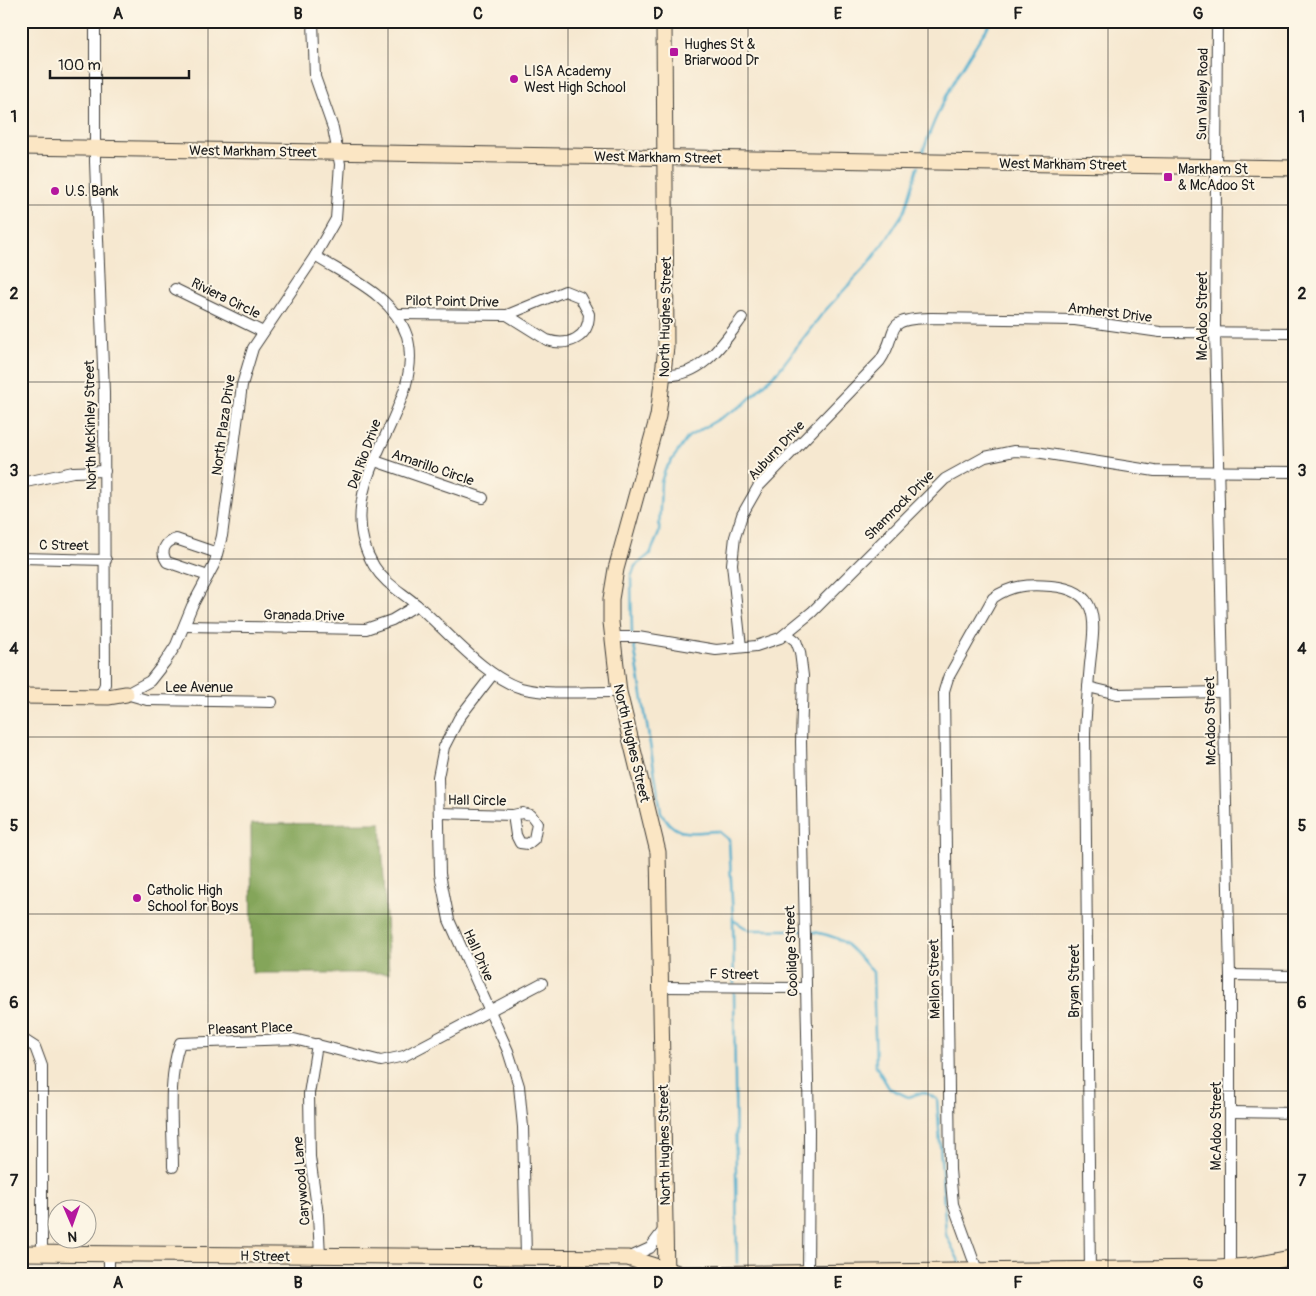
<svg xmlns="http://www.w3.org/2000/svg" width="1316" height="1296" viewBox="0 0 1316 1296" font-family="Pangolin,sans-serif">
<style>
.forest{fill:#84a55a;stroke:#50603b}
.lines{fill:none;stroke-linecap:round;stroke-linejoin:round}
.stream{stroke:#4fadcd;stroke-width:2.5}
.street-casing{stroke:#3d3b37;stroke-width:12}
.secondary-casing{stroke:#3d3b37;stroke-width:17}
.street{stroke:#fff;stroke-width:10}
.secondary{stroke:#fbe6c4;stroke-width:15}
.grid{fill:none;stroke:#1c1c1c;stroke-width:1;stroke-opacity:0.55}
.poi-dot{fill:#b5179e;stroke:#fcf5e5;stroke-width:2}
.labels{text-anchor:middle;stroke-width:4;stroke-linejoin:round;paint-order:stroke}
.poi-label{font-size:14px;fill:#1c1c1c;stroke:#fcf5e5;text-anchor:start}
.street-label{font-size:14px;fill:#1c1c1c;stroke:#fcf5e5}
.neatline{fill:none;stroke:#1c1c1c;stroke-width:2}
.grid-label{font-size:16px;text-anchor:middle;font-weight:bold;fill:#1c1c1c}
</style>
<rect width="100%" height="100%" fill="#fcf5e5"/>
<filter id="ink" filterUnits="userSpaceOnUse"><feTurbulence type="fractalNoise" baseFrequency=".02" numOctaves="2"/><feDisplacementMap in="SourceGraphic" scale="10" xChannelSelector="R" yChannelSelector="G"/><feConvolveMatrix kernelMatrix="1 2 1 2 8 2 1 2 1" color-interpolation-filters="sRGB"/></filter>
<filter id="wash" filterUnits="userSpaceOnUse"><feTurbulence type="fractalNoise" baseFrequency=".0096" numOctaves="4" result="noise"/><feDisplacementMap in="SourceGraphic" scale="20" xChannelSelector="R" yChannelSelector="G"/><feGaussianBlur stdDeviation="1.12" result="paint"/><feColorMatrix in="noise" values="0 0 0 0 0 0 0 0 0 0 0 0 0 0 0 0 0 1.4 0 .05"/><feComposite in="paint" operator="in"/></filter>
<g filter="url(#wash)">
<rect width="100%" height="100%" fill="#f6e8d0"/>
<!-- forest -->
<path class="forest" d="M381,823L389,973H252L251,824Z"/>
<g class="lines">
<!-- stream -->
<g class="stream">
<path d="M921,157C937,107 962,64 992,21"/>
<path d="M632,634L631,577L635,566L650,554L659,533L661,482L665,470L688,437L743,405L779,370L822,314L868,264L884,243L905,210L918,167"/>
<path d="M633,639L661,812C675,839 691,832 718,831L729,840L733,920L749,930H803"/>
<path d="M733,920L734,984"/>
<path d="M808,931C847,937 848,945 873,972L876,1066L889,1088L908,1097L924,1092L937,1099L946,1235L961,1265"/>
<path d="M734,990L737,1263"/>
</g>
</g>
</g>
<g filter="url(#ink)">
<g class="lines">
<defs>
<g id="street">
<path d="M95,21V162L104,392L105,684L102,692L96,696"/>
<path d="M1217,21L1215,332L1230,975V1273"/>
<path d="M315,256C348,277 394,296 407,336C423,389 370,447 362,500C358,523 362,546 374,566C385,584 402,592 418,606C446,630 486,678 521,688C551,696 587,691 619,692"/>
<path d="M175,289L263,332"/>
<path d="M565,291L580,297L589,314C589,338 568,347 547,340L507,315Z"/>
<path d="M397,314L507,315"/>
<path d="M664,375C701,378 722,345 742,318"/>
<path d="M375,461L483,498"/>
<path d="M21,483L73,472L105,471"/>
<path d="M21,558L106,560"/>
<path d="M208,576L167,562C160,552 164,542 176,539L217,553"/>
<path d="M185,626L366,629L392,620L417,605"/>
<path d="M787,634L796,641L800,652L803,676L801,742L809,1130L808,1275"/>
<path d="M613,637H638L716,650L756,646L780,638L812,612L945,479L985,457L1014,451L1036,452L1155,471L1295,472"/>
<path d="M741,647L732,564L735,537L742,515L758,487L880,361C901,330 880,319 931,318L1075,320L1160,332L1295,333"/>
<path d="M493,674L459,718L444,747L438,777L440,874L449,920L508,1051L519,1086L523,1127L526,1257"/>
<path d="M1088,687L1117,694L1223,692"/>
<path d="M126,694L150,681L165,662L176,645L192,606L214,565L222,536L242,385L253,348L315,256L336,219L340,164L333,128L315,77L313,21"/>
<path d="M126,694L147,700L272,702"/>
<path d="M439,813L513,815"/>
<path d="M522,813L531,815L537,823L534,839L528,844L520,843L516,835L513,815Z"/>
<path d="M1230,975L1295,976"/>
<path d="M662,987L806,988"/>
<path d="M21,1038L35,1047L42,1066V1253"/>
<path d="M317,1044L309,1094L310,1157L318,1215L320,1256"/>
<path d="M1230,1112L1295,1113"/>
<path d="M173,1167C173,1129 167,1078 180,1043L294,1039L381,1061L404,1056L542,983"/>
<path d="M109,1254V1275"/>
<path d="M628,1258L650,1248L665,1228"/>
<path d="M977,1270L953,1204L950,1170L944,691L948,678L993,598C1011,585 1029,584 1051,586C1103,590 1094,626 1090,664C1088,687 1086,710 1085,733L1090,1274"/>
</g>
<g id="secondary">
<path d="M664,21L666,347L658,416L616,569L611,599V622L619,692L658,852L666,1275"/>
<path d="M21,147L1295,168"/>
<path d="M21,696L108,697L126,694"/>
<path d="M21,1253L628,1258L681,1274L1218,1268L1249,1266L1295,1257"/>
</g>
</defs>
<!-- street casing -->
<use href="#street" class="street-casing"/>
<!-- secondary casing -->
<use href="#secondary" class="secondary-casing"/>
<!-- street -->
<use href="#street" class="street"/>
<!-- secondary -->
<use href="#secondary" class="secondary"/>
</g>
</g>
<!-- grid -->
<path class="grid" d="M208,21V1275M388,21V1275M568,21V1275M748,21V1275M928,21V1275M1108,21V1275M21,205H1295M21,382H1295M21,559H1295M21,737H1295M21,914H1295M21,1091H1295"/>
<!-- markers -->
<g class="poi-dot">
<rect x="669" y="47" width="10" height="10" rx="2.5"/>
<circle cx="514" cy="79" r="5"/>
<rect x="1163" y="172" width="10" height="10" rx="2.5"/>
<circle cx="55" cy="191" r="5"/>
<circle cx="137" cy="898" r="5"/>
</g>
<g class="labels">
<!-- poi labels -->
<g class="poi-label">
<text x="684" y="49">Hughes St &amp;<tspan x="684" dy="16">Briarwood Dr</tspan></text>
<text x="524" y="76">LISA Academy<tspan x="524" dy="16">West High School</tspan></text>
<text x="1178" y="174">Markham St<tspan x="1178" dy="16">&amp; McAdoo St</tspan></text>
<text x="65" y="196">U.S. Bank</text>
<text x="147" y="895">Catholic High<tspan x="147" dy="16">School for Boys</tspan></text>
</g>
<!-- street labels -->
<g class="street-label">
<text transform="translate(1202 94) rotate(-89)" y="5">Sun Valley Road</text>
<text transform="translate(253 151) rotate(1)" y="5">West Markham Street</text>
<text transform="translate(658 157) rotate(1)" y="5">West Markham Street</text>
<text transform="translate(1063 164) rotate(1)" y="5">West Markham Street</text>
<text transform="translate(226 298) rotate(26)" y="5">Riviera Circle</text>
<text transform="translate(452 301) rotate(1)" y="5">Pilot Point Drive</text>
<text transform="translate(1110 312) rotate(7)" y="5">Amherst Drive</text>
<text transform="translate(1202 316) rotate(-90)" y="5">McAdoo Street</text>
<text transform="translate(665 317) rotate(-89)" y="5">North Hughes Street</text>
<text transform="translate(90 425) rotate(-91)" y="5">North McKinley Street</text>
<text transform="translate(223 425) rotate(-82)" y="5">North Plaza Drive</text>
<text transform="translate(776 450) rotate(-47)" y="5">Auburn Drive</text>
<text transform="translate(364 454) rotate(-70)" y="5">Del Rio Drive</text>
<text transform="translate(433 467) rotate(19)" y="5">Amarillo Circle</text>
<text transform="translate(899 505) rotate(-45)" y="5">Shamrock Drive</text>
<text transform="translate(64 545) rotate(1)" y="5">C Street</text>
<text transform="translate(304 615) rotate(1)" y="5">Granada Drive</text>
<text x="199" y="692">Lee Avenue</text>
<text transform="translate(1210 721) rotate(-91)" y="5">McAdoo Street</text>
<text transform="translate(632 743) rotate(77)" y="5">North Hughes Street</text>
<text transform="translate(477 800) rotate(1)" y="5">Hall Circle</text>
<text transform="translate(791 951) rotate(-92)" y="5">Coolidge Street</text>
<text transform="translate(479 955) rotate(66)" y="5">Hall Drive</text>
<text transform="translate(734 974) rotate(1)" y="5">F Street</text>
<text transform="translate(934 979) rotate(-91)" y="5">Mellon Street</text>
<text transform="translate(1074 981) rotate(-90)" y="5">Bryan Street</text>
<text transform="translate(250 1028) rotate(-2)" y="5">Pleasant Place</text>
<text transform="translate(1216 1126) rotate(-90)" y="5">McAdoo Street</text>
<text transform="translate(664 1145) rotate(-91)" y="5">North Hughes Street</text>
<text transform="translate(301 1181) rotate(-95)" y="5">Carywood Lane</text>
<text transform="translate(265 1256) rotate(1)" y="5">H Street</text>
</g>
</g>
<!-- margin -->
<rect width="1316" height="1296" fill="none" stroke="#fcf5e5" stroke-width="55"/>
<!-- north arrow -->
<g transform="translate(72 1224) rotate(178)"><circle r="24" fill="#fcf5e5" stroke="#a29e95"/>
<path d="M0-4L9 19L0 12L-9 19Z" fill="#b5179e"/>
<text y="-8" font-size="14" font-weight="bold" text-anchor="middle" fill="#1c1c1c">N</text>
</g>
<!-- scale -->
<path d="M50 70v8h139v-8" fill="none" stroke="#1c1c1c" stroke-width="2.5"/>
<text x="58" y="70" font-size="15" fill="#1c1c1c" stroke="#fcf5e5" stroke-width="4" paint-order="stroke">100 m</text>
<rect x="28" y="28" width="1260" height="1240" class="neatline"/>
<g class="grid-label">
<text x="118" y="19">A</text>
<text x="298" y="19">B</text>
<text x="478" y="19">C</text>
<text x="658" y="19">D</text>
<text x="838" y="19">E</text>
<text x="1018" y="19">F</text>
<text x="1198" y="19">G</text>
<text x="14" y="122">1</text>
<text x="1302" y="122">1</text>
<text x="14" y="299">2</text>
<text x="1302" y="299">2</text>
<text x="14" y="476">3</text>
<text x="1302" y="476">3</text>
<text x="14" y="654">4</text>
<text x="1302" y="654">4</text>
<text x="14" y="831">5</text>
<text x="1302" y="831">5</text>
<text x="14" y="1008">6</text>
<text x="1302" y="1008">6</text>
<text x="14" y="1186">7</text>
<text x="1302" y="1186">7</text>
<text x="118" y="1288">A</text>
<text x="298" y="1288">B</text>
<text x="478" y="1288">C</text>
<text x="658" y="1288">D</text>
<text x="838" y="1288">E</text>
<text x="1018" y="1288">F</text>
<text x="1198" y="1288">G</text>
</g>
</svg>
